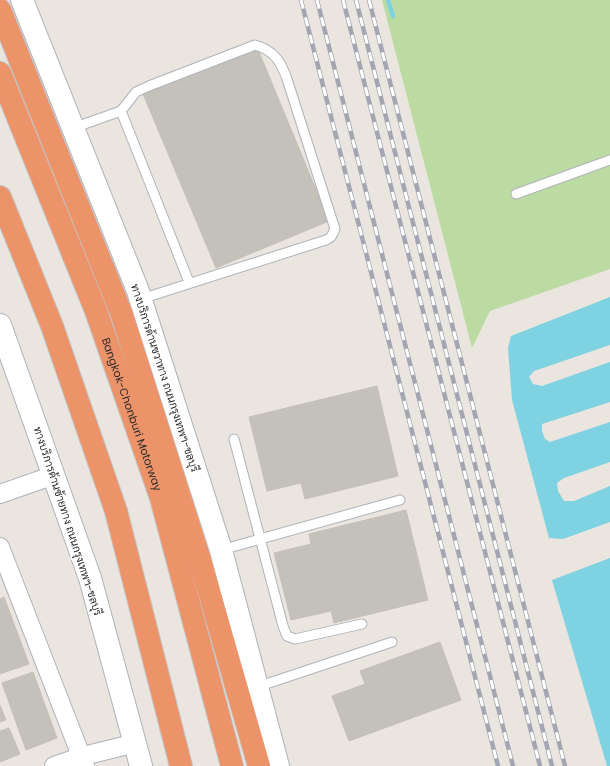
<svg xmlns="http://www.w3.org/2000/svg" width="610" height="766" viewBox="0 0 610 766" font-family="Poppins,Sarabun,sans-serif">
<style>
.green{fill:#bcdba2}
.water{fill:#7ed2e1}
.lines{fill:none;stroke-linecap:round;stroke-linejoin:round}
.stream{stroke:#7ed2e1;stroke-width:4.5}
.building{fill:#c4c0ba;stroke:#c6c0b9}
.service-casing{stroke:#afb2ba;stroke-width:11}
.minor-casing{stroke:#afb2ba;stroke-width:20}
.secondary-casing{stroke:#afb2ba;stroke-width:24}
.motorway-casing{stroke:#c4c4c4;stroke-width:24}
.service{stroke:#fff;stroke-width:9}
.minor{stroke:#fff;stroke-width:18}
.secondary{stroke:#fff;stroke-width:22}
.motorway{stroke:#ec9369;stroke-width:22}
.rail-casing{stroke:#a2a6b3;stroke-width:4.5}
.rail{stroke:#fff;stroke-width:3;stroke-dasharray:9;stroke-linecap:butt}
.labels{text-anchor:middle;stroke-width:3;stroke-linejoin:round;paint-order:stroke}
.street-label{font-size:11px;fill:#2b2b2b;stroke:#fff}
</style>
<rect width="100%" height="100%" fill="#ebe5df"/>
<!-- green -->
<path class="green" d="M382,0H610V269L490,311L472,348Z"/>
<!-- water -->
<g class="water">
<path d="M610,297V345L534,371L529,377L533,384L542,386L610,362V402L542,424V431L545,439L550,442L610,422V462L564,478L557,483L558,491L564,501H574L610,486V522L563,539L549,538L512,400L508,348L511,336Z"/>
<path d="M610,558V766H607L552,580Z"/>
</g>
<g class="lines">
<!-- stream -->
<path class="stream" d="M388,0L393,16"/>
</g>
<!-- building -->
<g class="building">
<path d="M257,47L329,221L216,268L143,94Z"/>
<path d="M377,386L398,476L305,499L301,483L267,491L249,417Z"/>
<path d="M406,510L428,600L334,623L331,611L291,620L274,553L311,544L309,534Z"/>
<path d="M4,597L29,664L0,674V599Z"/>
<path d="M440,642L461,700L349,741L332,696L365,684L360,671Z"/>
<path d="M33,672L57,738L26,750L2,683Z"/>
<path d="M0,705L6,720L0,722Z"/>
<path d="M9,728L20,754L0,762V731Z"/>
</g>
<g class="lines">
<defs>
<g id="service">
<path d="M73,128L121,111"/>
<path d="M516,194L610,160"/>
<path d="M141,299L326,240L331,237L335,229L287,79C281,62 274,50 255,45L149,86L136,92L121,111L189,282"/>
<path d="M234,439L283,626L287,636L295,639L362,624"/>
<path d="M221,550L400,500"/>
<path d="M257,687L392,642"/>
</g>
<g id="minor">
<path d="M0,494L54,475"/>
<path d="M0,547L85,766"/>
<path d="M54,766L83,756L136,743"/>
</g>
<g id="secondary">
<path d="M22,0L138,291L221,550L278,766"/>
<path d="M0,325L90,578L141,766"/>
</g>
<g id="motorway">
<path d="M0,10L122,315L200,560L259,766"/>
<path id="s1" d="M0,73L96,311L161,498L232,766"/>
<path d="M0,197L52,326L116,511L181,766"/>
</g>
</defs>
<!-- service casing -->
<use href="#service" class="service-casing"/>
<!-- minor casing -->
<use href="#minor" class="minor-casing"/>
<!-- secondary casing -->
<use href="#secondary" class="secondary-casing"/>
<!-- motorway casing -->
<use href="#motorway" class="motorway-casing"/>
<!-- service -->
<use href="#service" class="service"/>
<!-- minor -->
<use href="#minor" class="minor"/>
<!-- secondary -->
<use href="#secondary" class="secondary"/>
<!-- motorway -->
<use href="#motorway" class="motorway"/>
<defs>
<g id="rail">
<path d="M301,0L498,766"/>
<path d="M317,0L513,766"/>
<path d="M343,0L540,766"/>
<path d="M356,0L552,766"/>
<path d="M369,0L565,766"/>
</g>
</defs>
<!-- rail casing -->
<use href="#rail" class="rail-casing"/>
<!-- rail -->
<use href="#rail" class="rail"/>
</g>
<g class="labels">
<!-- street labels -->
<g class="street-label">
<text transform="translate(165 378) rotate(72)" y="4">ทางบริการด้านขวาทาง ถนนกรุงเทพฯ-ชลบุรี</text>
<text dy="4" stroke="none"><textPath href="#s1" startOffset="366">Bangkok-Chonburi Motorway</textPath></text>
<text transform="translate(68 521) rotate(72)" y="4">ทางบริการด้านซ้ายทาง ถนนกรุงเทพฯ-ชลบุรี</text>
</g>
</g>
</svg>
